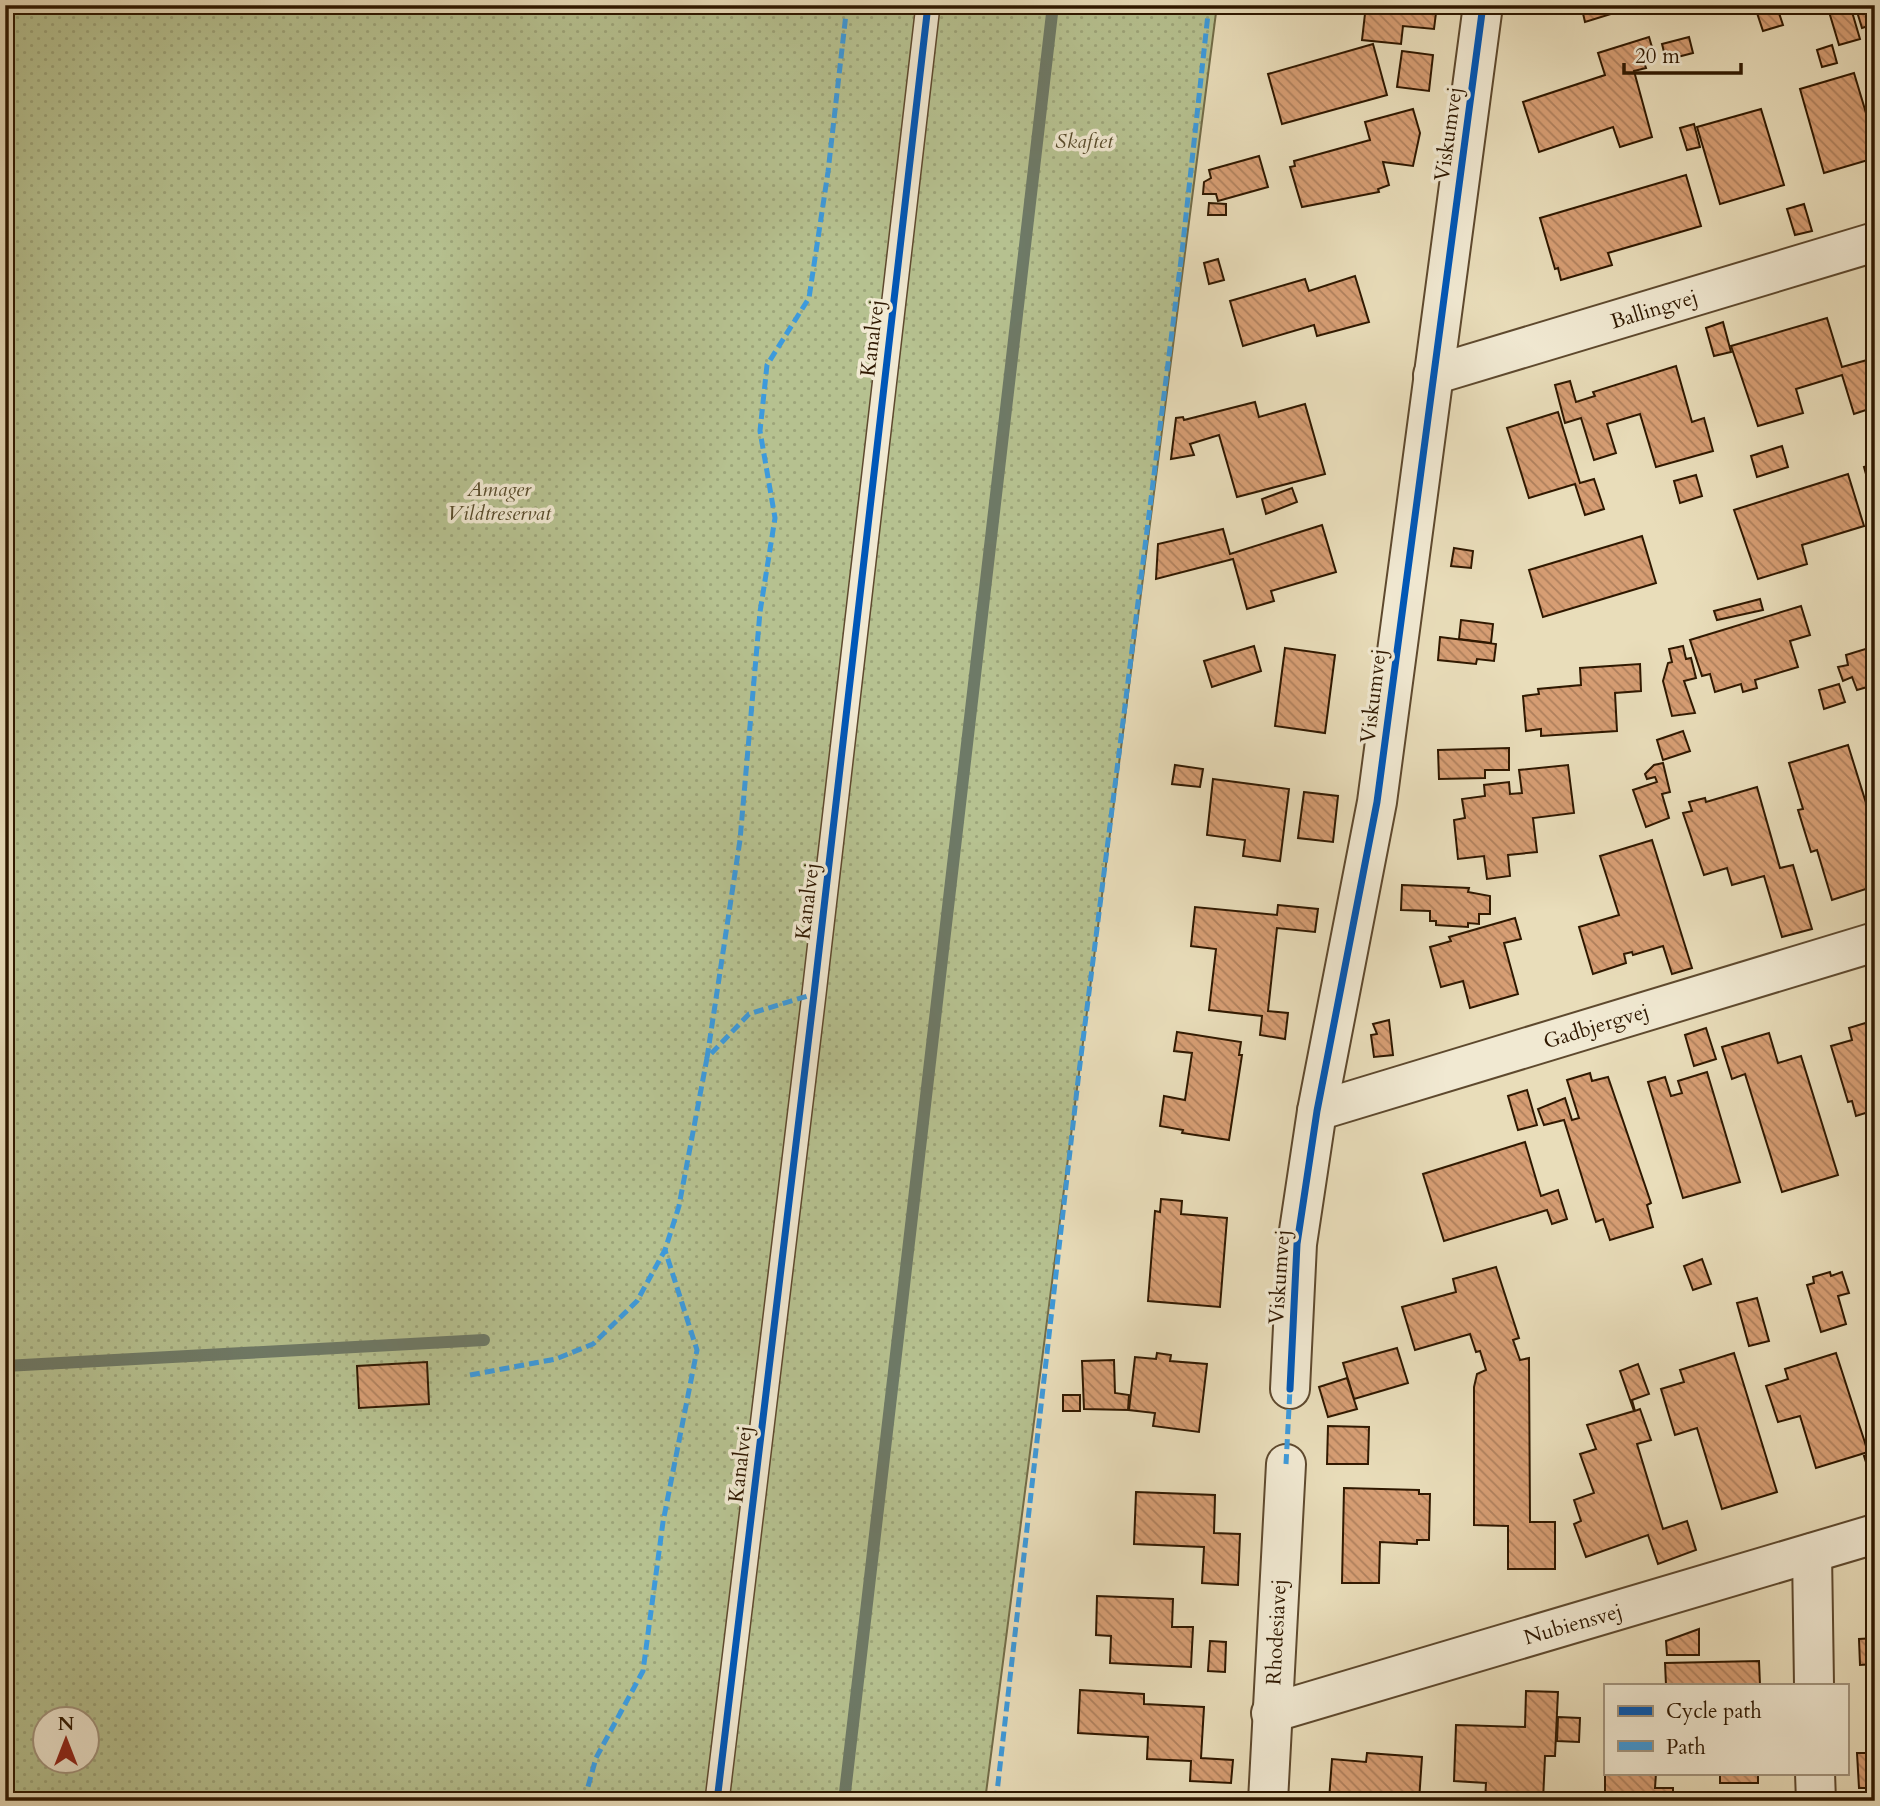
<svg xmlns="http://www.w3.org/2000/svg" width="1880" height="1806" viewBox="0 0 1880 1806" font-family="Cardo,serif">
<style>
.green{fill:url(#green-dots);stroke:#726c48;stroke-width:2;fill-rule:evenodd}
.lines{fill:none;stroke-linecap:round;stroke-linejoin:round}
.stream{stroke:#6e7a67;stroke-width:12}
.building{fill:url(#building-back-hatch);stroke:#2f1800;stroke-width:2}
.lane-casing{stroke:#5e492e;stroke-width:26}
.street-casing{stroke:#5e492e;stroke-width:42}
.lane{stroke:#f1e9d2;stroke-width:23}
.street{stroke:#f1e9d2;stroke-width:38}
.quiet{stroke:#3d9adc;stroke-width:5;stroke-dasharray:10 5;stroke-linecap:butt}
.cycleway-casing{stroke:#f1e9d2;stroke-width:11}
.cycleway{stroke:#0057b8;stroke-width:7}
.labels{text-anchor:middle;stroke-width:7;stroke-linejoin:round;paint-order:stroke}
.street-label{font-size:21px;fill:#2f1800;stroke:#f1e9d2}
.park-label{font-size:21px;font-style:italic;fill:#584b2b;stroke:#f1e9d2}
</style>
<defs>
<pattern id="green-dots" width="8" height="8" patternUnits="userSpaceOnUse" patternTransform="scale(1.75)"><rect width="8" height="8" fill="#b6c190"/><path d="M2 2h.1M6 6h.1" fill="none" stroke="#9da57a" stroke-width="1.8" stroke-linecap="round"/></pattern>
<pattern id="building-back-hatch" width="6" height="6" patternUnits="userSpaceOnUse" patternTransform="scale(1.75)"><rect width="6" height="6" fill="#d79e74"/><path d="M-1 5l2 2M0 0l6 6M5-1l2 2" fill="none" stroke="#af805d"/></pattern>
</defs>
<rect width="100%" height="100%" fill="#e9ddba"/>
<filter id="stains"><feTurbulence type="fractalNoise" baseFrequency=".00286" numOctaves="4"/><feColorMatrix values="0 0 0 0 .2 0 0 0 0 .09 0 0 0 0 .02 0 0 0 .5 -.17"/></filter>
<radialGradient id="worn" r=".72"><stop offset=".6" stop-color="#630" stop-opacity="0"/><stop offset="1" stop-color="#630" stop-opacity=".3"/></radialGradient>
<!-- green -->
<path class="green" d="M5,5H1217L985,1801H5ZM46,1718H88V1760H46Z"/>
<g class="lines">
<!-- stream -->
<g class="stream">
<path d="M5,1366L484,1340"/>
<path d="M844,1801L1053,5"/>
</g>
</g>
<!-- building -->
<g class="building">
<path d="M1366,5H1437L1434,29L1403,26L1401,44L1362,40Z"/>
<path d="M1581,5H1640L1585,22Z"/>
<path d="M1827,5H1850L1860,39L1839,45Z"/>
<path d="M1855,5H1875V24L1862,28Z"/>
<path d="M1777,7L1783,25L1763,31L1757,13Z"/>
<path d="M1649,37L1652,47L1640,51L1646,68L1634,71L1652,137L1620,147L1613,127L1539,152L1523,102L1605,75L1598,53Z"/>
<path d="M1689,37L1693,53L1666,60L1662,44Z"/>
<path d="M1373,44L1387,95L1282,124L1268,74Z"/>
<path d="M1832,45L1837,63L1822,67L1817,50Z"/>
<path d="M1402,51L1433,55L1429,91L1397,87Z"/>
<path d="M1854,73L1875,143V158L1824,173L1800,89Z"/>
<path d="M1413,109L1420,133L1413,166L1383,162L1389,185L1378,189L1379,192L1302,207L1290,167L1295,166L1294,161L1370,140L1365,122Z"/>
<path d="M1761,109L1784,185L1720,204L1697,127Z"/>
<path d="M1694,124L1700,147L1687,150L1680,128Z"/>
<path d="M1259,156L1268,187L1218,201L1216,194H1203L1204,182L1211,178L1209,170Z"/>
<path d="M1686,175L1701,226L1608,253L1612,265L1561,280L1558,268L1555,269L1540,218Z"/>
<path d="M1209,203L1226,204V215H1208Z"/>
<path d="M1804,204L1812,231L1795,235L1787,209Z"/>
<path d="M1218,259L1224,280L1209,284L1204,263Z"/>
<path d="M1355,276L1369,322L1317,336L1314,325L1243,346L1230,301L1305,279L1309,291Z"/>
<path d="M1827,318L1842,367L1867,360L1875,385V407L1854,414L1842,375L1796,389L1803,413L1758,426L1731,346Z"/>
<path d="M1723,322L1731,352L1714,356L1706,328Z"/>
<path d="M1676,366L1692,422L1704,418L1713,451L1656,467L1640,414L1607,424L1616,453L1594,460L1581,418L1565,423L1555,385L1570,381L1576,402L1595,396L1593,392Z"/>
<path d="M1255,402L1259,417L1305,404L1325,474L1237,497L1219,435L1190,444L1194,455L1171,459L1176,418L1183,417L1184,420Z"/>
<path d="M1558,412L1580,483L1594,479L1604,509L1585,515L1575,484L1529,498L1507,428Z"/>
<path d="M1782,446L1788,467L1757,477L1751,456Z"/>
<path d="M1875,464V503H1874L1864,467Z"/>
<path d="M1848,474L1864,526L1802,545L1807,564L1758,579L1734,510Z"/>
<path d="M1696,475L1702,496L1680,503L1674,481Z"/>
<path d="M1292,488L1297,502L1266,514L1262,499Z"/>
<path d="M1322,525L1336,572L1271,591L1274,601L1247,609L1233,559L1156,579L1158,544L1223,529L1230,554Z"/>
<path d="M1642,536L1656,583L1543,617L1529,570Z"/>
<path d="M1454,548L1473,551L1471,568L1451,566Z"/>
<path d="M1760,599L1763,610L1717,620L1714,611Z"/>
<path d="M1801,606L1810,635L1790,641L1798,667L1755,680L1757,688L1743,692L1741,684L1715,692L1710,674L1702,676L1690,640Z"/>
<path d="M1461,620L1493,624L1491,643L1459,639Z"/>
<path d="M1440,637L1496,644L1494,661L1477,659L1476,664L1438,660Z"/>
<path d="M1254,646L1261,671L1212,687L1204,661Z"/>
<path d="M1683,646L1686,659L1691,658L1696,678L1684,681L1695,713L1672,716L1663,681L1668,663L1672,662L1669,649Z"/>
<path d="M1875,646V673L1871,674L1874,685L1857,690L1852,677L1843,681L1838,667L1848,665L1846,655Z"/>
<path d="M1285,648L1335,655L1325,733L1275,726Z"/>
<path d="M1640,664L1641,691L1615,693L1617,731L1541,736V729L1526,731L1523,696L1539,694L1538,689L1581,685L1580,668Z"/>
<path d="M1839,684L1845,702L1824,709L1819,690Z"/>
<path d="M1683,731L1690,751L1663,760L1657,740Z"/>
<path d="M1848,745L1875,832V886L1832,900L1817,850L1811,852L1798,810L1803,809L1789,763Z"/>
<path d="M1509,748V770H1485V778L1439,779L1438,750Z"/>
<path d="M1663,763L1670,792L1662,794L1669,818L1646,827L1633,790L1657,782L1655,777L1647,779L1645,774L1654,765Z"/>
<path d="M1175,765L1203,769L1200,787L1172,784Z"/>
<path d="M1568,765L1574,813L1533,818L1537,852L1508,855L1510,876L1487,879L1484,856L1458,859L1454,820L1465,818L1462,799L1485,796L1484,785L1509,782L1510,794L1522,793L1519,770Z"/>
<path d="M1213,779L1289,789L1280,861L1243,856L1245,840L1207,835Z"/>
<path d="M1757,787L1780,868L1793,865L1812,929L1782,937L1764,876L1732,885L1727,868L1704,875L1683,813L1692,811L1689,802L1705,798L1706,802Z"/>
<path d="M1304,792L1338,796L1333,842L1298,838Z"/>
<path d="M1652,840L1692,968L1672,974L1663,946L1633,955L1632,952L1624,954L1626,963L1593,974L1579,927L1619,915L1600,856Z"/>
<path d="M1402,885L1469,888L1468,892L1490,896V914H1479V924L1468,923V927L1436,925V921H1430V911L1401,910Z"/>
<path d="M1278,905L1318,909L1315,932L1277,928L1268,1011L1288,1013L1285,1039L1260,1035L1262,1016L1209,1010L1216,949L1191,946L1195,907L1277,915Z"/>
<path d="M1515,918L1521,939L1504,943L1518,994L1470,1008L1463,981L1441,987L1430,947L1451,941L1449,937Z"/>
<path d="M1389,1020L1393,1055L1374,1057L1371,1035L1377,1034L1373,1024Z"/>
<path d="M1875,1020V1110L1856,1116L1852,1101L1848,1102L1831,1046L1852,1040L1849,1028Z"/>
<path d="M1706,1028L1716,1059L1694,1066L1685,1035Z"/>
<path d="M1177,1032L1241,1042L1239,1055H1242L1229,1140L1182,1133L1183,1130L1160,1126L1164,1096L1185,1100L1192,1053L1174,1051Z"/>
<path d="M1769,1033L1778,1063L1801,1056L1838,1175L1782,1192L1745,1074L1732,1079L1722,1047Z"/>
<path d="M1707,1072L1740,1182L1683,1198L1648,1082L1665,1077L1671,1096L1682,1093L1678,1081Z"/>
<path d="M1590,1073L1592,1081L1608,1077L1651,1203L1647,1205L1653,1227L1610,1240L1603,1219L1596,1222L1564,1120L1544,1125L1538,1109L1565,1098L1572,1120L1579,1118L1567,1080Z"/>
<path d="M1527,1090L1537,1125L1518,1130L1508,1096Z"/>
<path d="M1525,1142L1541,1196L1558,1190L1567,1219L1552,1224L1547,1210L1444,1241L1423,1174Z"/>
<path d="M1161,1199L1182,1201L1181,1214L1227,1218L1220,1307L1148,1301L1155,1211L1160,1212Z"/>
<path d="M1702,1259L1711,1284L1693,1290L1684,1266Z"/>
<path d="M1496,1267L1519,1338L1513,1340L1520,1360L1529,1358L1530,1522H1555V1569H1508V1526L1474,1525V1387L1477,1374L1486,1370L1480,1351L1476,1352L1470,1334L1415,1350L1402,1307L1456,1292L1453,1279Z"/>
<path d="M1830,1272L1831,1276L1842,1272L1849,1293L1838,1296L1846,1324L1821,1332L1807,1285L1814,1283L1813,1277Z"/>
<path d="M1757,1298L1769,1341L1749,1346L1737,1303Z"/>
<path d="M1397,1348L1408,1383L1354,1399L1343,1363Z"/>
<path d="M1157,1353L1171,1355L1170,1361L1207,1364L1199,1432L1153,1426L1155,1413L1129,1410L1135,1357L1156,1359Z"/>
<path d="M1734,1353L1777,1492L1722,1509L1697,1428L1675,1435L1661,1389L1684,1382L1680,1370Z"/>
<path d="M1836,1353L1868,1452L1816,1468L1800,1416L1778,1422L1766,1386L1788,1379L1785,1369Z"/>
<path d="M1114,1360L1115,1393L1129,1395L1128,1410L1084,1409L1082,1361Z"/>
<path d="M427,1362L429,1404L359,1408L357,1366Z"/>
<path d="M1638,1364L1649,1394L1632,1400L1635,1411L1640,1409L1651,1440L1637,1444L1663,1529L1687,1521L1696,1550L1658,1564L1648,1535L1586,1557L1574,1524L1581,1521L1574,1500L1594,1493L1580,1454L1596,1449L1587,1425L1634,1411L1620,1371Z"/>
<path d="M1347,1378L1357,1409L1328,1417L1319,1387Z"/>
<rect x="1063" y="1395" width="17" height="16"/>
<path d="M1328,1426L1369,1427L1368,1464H1327Z"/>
<path d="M1875,1453V1486L1874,1487L1864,1456Z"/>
<path d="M1344,1488L1419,1490V1494H1430L1429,1540H1417V1544L1380,1542L1379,1583H1342Z"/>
<path d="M1136,1492L1215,1495L1214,1533L1240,1534L1238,1585L1202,1583L1204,1547L1134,1544Z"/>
<path d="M1097,1596L1173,1599L1172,1627H1193L1191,1667L1110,1663L1111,1636L1096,1635Z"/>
<path d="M1699,1629V1655H1667L1666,1641Z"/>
<path d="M1875,1638V1664L1860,1665L1859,1639Z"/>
<path d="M1210,1641L1226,1642L1225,1672L1208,1671Z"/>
<path d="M1759,1661L1760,1685H1666L1665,1663Z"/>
<path d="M1080,1690L1144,1694V1704L1204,1707L1201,1758L1233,1760L1231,1783L1190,1781L1191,1761L1147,1759L1148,1737L1078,1733Z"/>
<path d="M1526,1691L1558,1692L1555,1756H1545L1543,1801H1485L1486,1783L1454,1781L1456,1725L1525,1727Z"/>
<path d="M1558,1717L1580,1718L1579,1742L1557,1741Z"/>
<path d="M1367,1753L1422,1757L1419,1801L1329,1800L1332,1759L1366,1762Z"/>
<path d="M1857,1753H1875V1788H1859Z"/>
<path d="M1605,1764V1773H1656L1655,1788H1673V1801H1605Z"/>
<rect x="1720" y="1773" width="38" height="10"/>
<path d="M1089,1794L1202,1798V1801H1089Z"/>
</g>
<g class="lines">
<defs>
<path id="lane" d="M717,1801L814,994L928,5"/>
<g id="street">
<path d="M1433,375L1875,242"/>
<path d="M1317,1111L1875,942"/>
<path d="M1290,1389L1297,1244L1317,1111L1377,802L1483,5"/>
<path d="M1812,1553L1814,1685"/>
<path d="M1271,1713L1875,1534"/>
<path d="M1815,1773L1816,1801"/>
<path d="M1268,1801L1286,1464"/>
</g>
</defs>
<!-- lane casing -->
<use href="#lane" class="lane-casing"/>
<!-- street casing -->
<use href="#street" class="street-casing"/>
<!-- lane -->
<use href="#lane" class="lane"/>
<!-- street -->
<use href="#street" class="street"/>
<!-- quiet -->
<g class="quiet">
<path d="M707,1058L740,840L760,612L775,518L760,431L767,365L809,298L828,172L847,5"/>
<path d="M470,1375L556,1359L593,1344L637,1301L665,1250L679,1206L707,1058L749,1014L814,994"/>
<path d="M1286,1464L1290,1389"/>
<path d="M584,1801L596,1758L643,1671L663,1522L697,1350L665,1250"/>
<path d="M996,1801L1079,1072L1182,252L1209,5"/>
</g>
<defs>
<g id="cycleway">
<path d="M1290,1389L1297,1244L1317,1111L1377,802L1483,5"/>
<path d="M717,1801L814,994L928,5"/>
</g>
</defs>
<!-- cycleway casing -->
<use href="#cycleway" class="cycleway-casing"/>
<!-- cycleway -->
<use href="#cycleway" class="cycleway"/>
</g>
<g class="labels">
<!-- street labels -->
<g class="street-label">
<text transform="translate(1448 134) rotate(-82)" y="7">Viskumvej</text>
<text transform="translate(1654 309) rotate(-17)" y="7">Ballingvej</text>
<text transform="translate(872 338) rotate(-83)" y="7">Kanalvej</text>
<text transform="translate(1373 696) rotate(-83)" y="7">Viskumvej</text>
<text transform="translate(807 901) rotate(-83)" y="7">Kanalvej</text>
<text transform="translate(1596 1026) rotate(-17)" y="7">Gadbjergvej</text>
<text transform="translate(1279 1277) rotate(-86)" y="7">Viskumvej</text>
<text transform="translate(740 1464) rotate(-83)" y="7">Kanalvej</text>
<text transform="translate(1573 1624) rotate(-16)" y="7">Nubiensvej</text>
<text transform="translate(1276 1632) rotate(-87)" y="7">Rhodesiavej</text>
</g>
<!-- park labels -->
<g class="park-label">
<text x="1084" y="148">Skaftet</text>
<text x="499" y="496">Amager<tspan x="499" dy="24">Vildtreservat</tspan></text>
</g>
</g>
<!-- margin -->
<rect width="1880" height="1806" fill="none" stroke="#e9ddba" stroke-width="28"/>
<rect x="7" y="7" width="1866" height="1792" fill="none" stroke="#2f1800" stroke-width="3.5"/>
<rect x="14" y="14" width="1852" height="1778" fill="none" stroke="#2f1800" stroke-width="2"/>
<!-- legend -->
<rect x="1604" y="1684" width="245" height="91" fill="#f1e9d2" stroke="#a3957e" stroke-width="2"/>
<rect x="1618" y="1706" width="35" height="10" fill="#0057b8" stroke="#a3957e" stroke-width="2"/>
<text x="1666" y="1718" font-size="21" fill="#2f1800">Cycle path</text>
<rect x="1618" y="1741" width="35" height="10" fill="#3d9adc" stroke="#a3957e" stroke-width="2"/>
<text x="1666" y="1754" font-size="21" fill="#2f1800">Path</text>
<!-- north arrow -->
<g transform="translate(66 1740)"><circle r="33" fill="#f1e9d2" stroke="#a3957e" stroke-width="2"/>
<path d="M0-5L12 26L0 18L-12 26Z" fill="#8f2418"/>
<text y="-10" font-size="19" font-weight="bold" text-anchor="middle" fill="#2f1800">N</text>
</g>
<!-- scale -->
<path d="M1624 63v10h117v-10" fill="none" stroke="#2f1800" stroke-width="3.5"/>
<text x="1635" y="63" font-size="21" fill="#2f1800" stroke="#f1e9d2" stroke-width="5" paint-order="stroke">20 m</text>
<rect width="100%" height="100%" filter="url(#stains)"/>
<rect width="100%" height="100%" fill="url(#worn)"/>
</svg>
